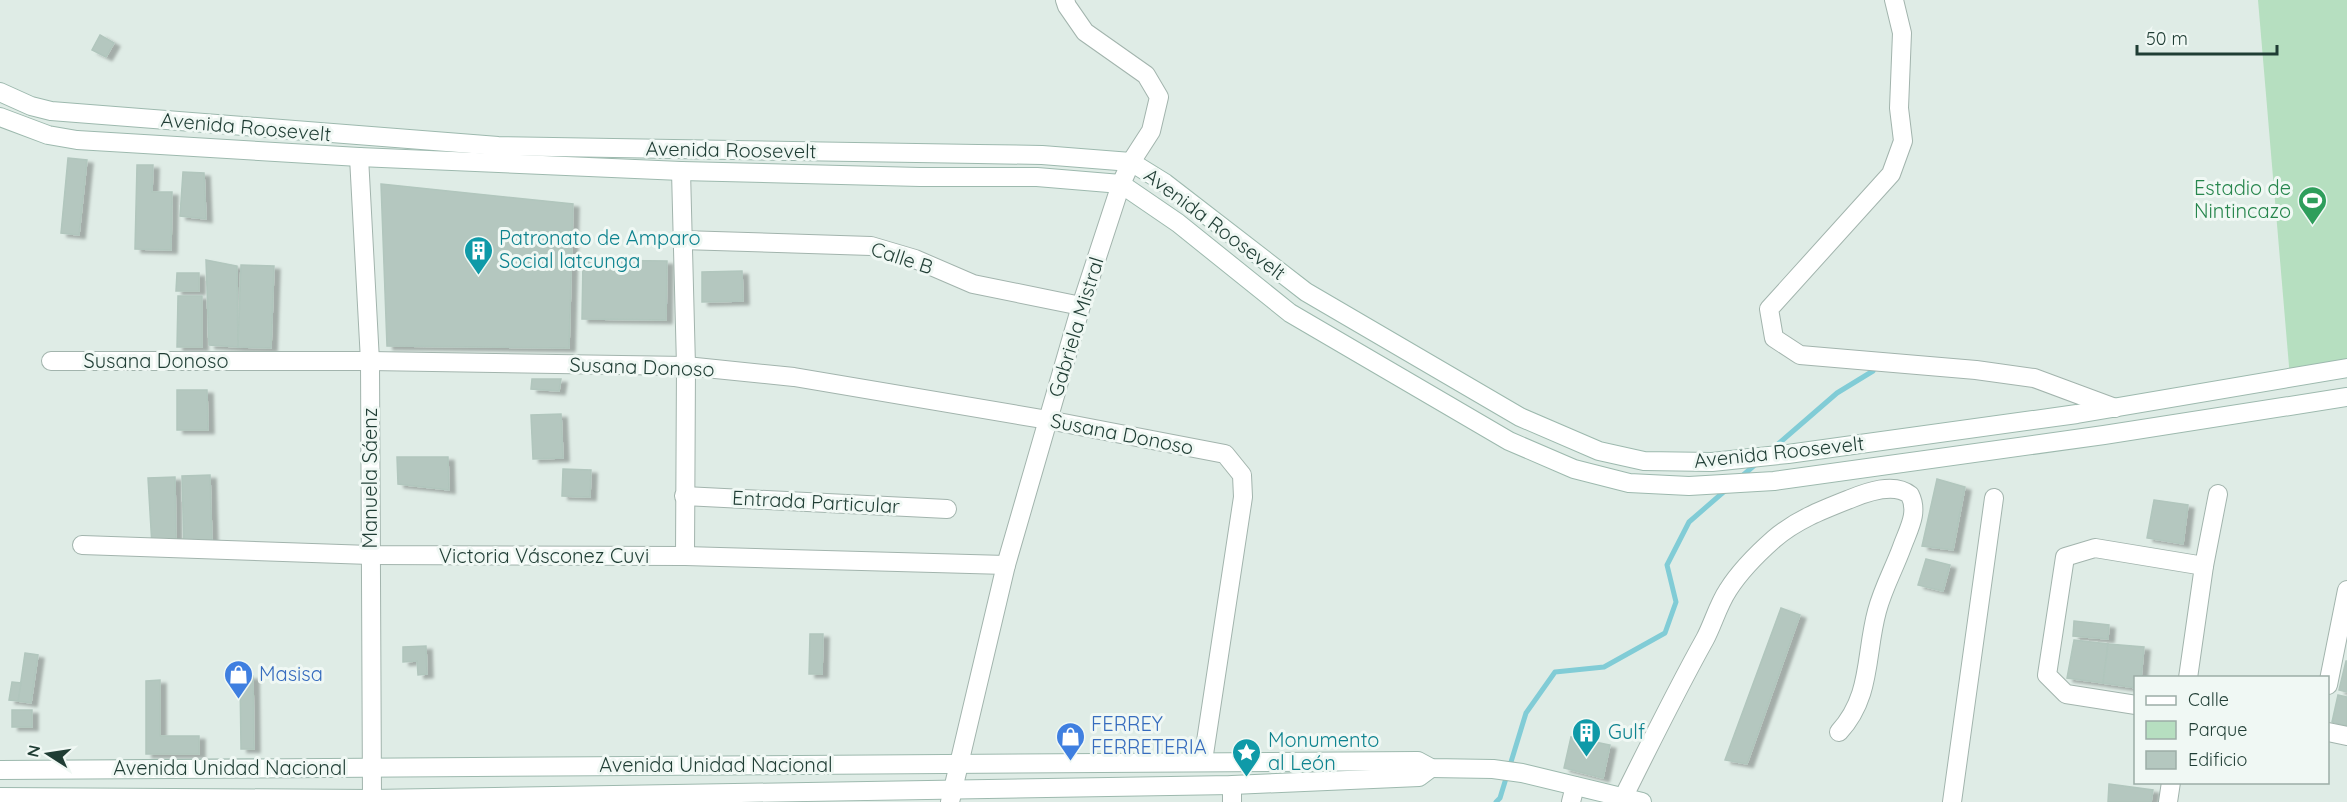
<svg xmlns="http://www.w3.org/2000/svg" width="2347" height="802" viewBox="0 0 2347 802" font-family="Quicksand,sans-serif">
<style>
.green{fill:#b6dfc0}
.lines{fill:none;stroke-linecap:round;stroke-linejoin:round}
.stream{stroke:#81ccd6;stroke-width:5}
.building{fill:#b4c7bf;stroke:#b1c6bd;stroke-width:1.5;filter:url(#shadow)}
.street-casing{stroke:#a2b4ad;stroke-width:20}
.secondary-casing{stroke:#9db9ae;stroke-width:20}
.street{stroke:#fff;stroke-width:18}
.secondary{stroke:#fff;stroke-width:18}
.labels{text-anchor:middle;stroke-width:6;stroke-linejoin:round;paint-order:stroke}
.street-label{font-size:20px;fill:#1f3d34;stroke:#f0f8f4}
.leisure-label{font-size:20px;fill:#27864d;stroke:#f0f8f4;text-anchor:end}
.culture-label{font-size:20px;fill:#0d838f;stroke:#f0f8f4;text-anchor:start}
.shop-label{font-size:20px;fill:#366cbe;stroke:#f0f8f4;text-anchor:start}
</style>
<defs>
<filter id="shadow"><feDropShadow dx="6" dy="3.5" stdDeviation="1.5" flood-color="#0004"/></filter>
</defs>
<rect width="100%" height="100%" fill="#dfece6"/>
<!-- green -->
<path class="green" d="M2258,0H2347V368L2290,378Z"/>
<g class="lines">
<!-- stream -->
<g class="stream">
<path d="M1770,451L1837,393L1873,371"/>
<path d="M1741,477L1757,463"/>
<path d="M1496,802L1500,798L1526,713L1555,672L1604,667L1665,633L1676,602L1667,565L1689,522L1727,489"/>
</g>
</g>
<!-- building -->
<g class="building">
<path d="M100,35L114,43L106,57L92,50Z"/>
<path d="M68,158L87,160L79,235L61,233Z"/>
<path d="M137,165H153L152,192H172L171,250L135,249Z"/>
<path d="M183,172L204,173L206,219L180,216Z"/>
<path d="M381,184L573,204L569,348L387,346Z"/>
<path d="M206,260L237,266L238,347L209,345Z"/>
<path d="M583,260L667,261L666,320L582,319Z"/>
<path d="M241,265L274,266L271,348L238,347Z"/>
<path d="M742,271L743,301L702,302V272Z"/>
<path d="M177,273H199V291H176Z"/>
<path d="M178,296H202V347H177Z"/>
<path d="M532,379H561L559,391L531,389Z"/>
<path d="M177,390H207L208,430H177Z"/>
<path d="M561,414L563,458L533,459L531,415Z"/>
<path d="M397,457H448L449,490L398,484Z"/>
<path d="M563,469L591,470L590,497L562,496Z"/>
<path d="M210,475L212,546L184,547L182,476Z"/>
<path d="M175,477L176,545L152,546L148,478Z"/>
<path d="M1937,479L1965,487L1953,550L1922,546Z"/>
<path d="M2154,500L2188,505L2183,544L2147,538Z"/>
<path d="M1926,559L1950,565L1943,591L1918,585Z"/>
<path d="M1781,608L1800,615L1747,764L1725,760Z"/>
<path d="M2074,621L2109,625L2108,639L2073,636Z"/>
<path d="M810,634H823L822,674H809Z"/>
<path d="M2074,640L2108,644L2103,683L2067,678Z"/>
<path d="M2108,644L2144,647L2141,678H2136V688L2103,683Z"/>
<path d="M426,646L427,674L418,675L417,661L403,662V647Z"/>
<path d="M25,653L38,655L31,703L18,701Z"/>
<path d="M2346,661H2347V692L2339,690Z"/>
<path d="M240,676H253L254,749H241Z"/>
<path d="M160,680V736H199V754H146V681Z"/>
<path d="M12,682L21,683L18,701L9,700Z"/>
<path d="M2338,695L2347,697V726L2332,722Z"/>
<rect x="12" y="710" width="20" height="17"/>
<path d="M1571,737L1610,745L1603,778L1564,768Z"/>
<path d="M2109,784L2153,790L2151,802H2108Z"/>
</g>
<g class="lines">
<defs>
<g id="street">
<path d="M1894,0L1902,33L1899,108L1903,141L1891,174L1769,309L1774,338L1800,355L1976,370L2034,378L2115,408"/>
<path d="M359,157L370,361L372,799"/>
<path d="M681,171L686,366L685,556"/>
<path d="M682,240L871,246L915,259L973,284L1081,306"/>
<path d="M51,361H370L686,366L794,377L1048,420L1225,454L1242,475L1243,497L1203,761"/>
<path d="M684,496L947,509"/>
<path d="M82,545L370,555L685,556L1006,565"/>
<path d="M2188,678L2204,566L2218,494"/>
<path d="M2328,685L2347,590"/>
<path d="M2136,705L2066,694L2047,675L2065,557L2095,548L2204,566"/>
<path d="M2328,732L2347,736"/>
<path d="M1232,785V802"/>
<path d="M1623,798C1650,744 1676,691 1705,639C1713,624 1718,605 1728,590C1740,571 1757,554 1774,539C1796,520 1822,510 1850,499C1867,492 1894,482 1910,495C1919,513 1908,530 1902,547C1894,569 1883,588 1877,611C1865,655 1872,696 1839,732"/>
<path d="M950,802L1006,565L1081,306L1121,184L1131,162L1151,131L1159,97L1146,75L1085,32L1067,6L1065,0"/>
<path d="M1571,802L1575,786"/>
<path d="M1952,802L1994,498"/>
<path d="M2168,802L2171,782"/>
</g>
<g id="secondary">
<path d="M0,92L31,106L51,111L498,146L978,154L1042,155L1131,162L1165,183L1306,292L1520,417L1599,451L1644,461L1712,462L1788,454L2077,414L2347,368"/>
<path d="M0,117L48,135L77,140L359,157L681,171L920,177H1037L1121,184L1178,223L1290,313L1509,441L1574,469L1629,483L1689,486L1774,481L2104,435L2347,397"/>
<path d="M0,770L1418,761L1431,768L1493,769L1522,773L1642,802"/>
<path d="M0,797L372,799L1232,785L1419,777L1431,768"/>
</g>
</defs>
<!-- street casing -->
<use href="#street" class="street-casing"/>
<!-- secondary casing -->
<use href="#secondary" class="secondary-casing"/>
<!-- street -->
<use href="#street" class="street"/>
<!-- secondary -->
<use href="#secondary" class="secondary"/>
</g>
<!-- icons -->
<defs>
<symbol id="stadium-pin" viewBox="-11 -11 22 30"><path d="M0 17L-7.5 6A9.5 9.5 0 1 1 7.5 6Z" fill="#2e9e5b" stroke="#f0f8f4"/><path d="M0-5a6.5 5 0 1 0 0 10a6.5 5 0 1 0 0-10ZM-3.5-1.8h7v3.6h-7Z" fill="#fff"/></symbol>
<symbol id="building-pin" viewBox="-11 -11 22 30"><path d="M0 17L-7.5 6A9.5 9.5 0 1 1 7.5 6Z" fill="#0f9aa8" stroke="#f0f8f4"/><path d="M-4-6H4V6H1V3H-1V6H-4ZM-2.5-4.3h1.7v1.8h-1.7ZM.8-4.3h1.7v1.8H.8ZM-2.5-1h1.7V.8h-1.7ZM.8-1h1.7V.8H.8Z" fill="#fff"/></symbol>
<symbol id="shop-pin" viewBox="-11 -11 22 30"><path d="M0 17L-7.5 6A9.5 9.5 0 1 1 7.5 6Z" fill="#3f7fe0" stroke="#f0f8f4"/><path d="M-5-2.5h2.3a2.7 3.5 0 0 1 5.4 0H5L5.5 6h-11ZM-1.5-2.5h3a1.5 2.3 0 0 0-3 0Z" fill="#fff"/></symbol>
<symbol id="sight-pin" viewBox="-11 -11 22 30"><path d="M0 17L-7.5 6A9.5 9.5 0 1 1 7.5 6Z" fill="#0f9aa8" stroke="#f0f8f4"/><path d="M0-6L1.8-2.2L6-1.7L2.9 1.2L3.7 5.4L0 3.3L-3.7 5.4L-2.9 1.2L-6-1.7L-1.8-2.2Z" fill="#fff"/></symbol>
</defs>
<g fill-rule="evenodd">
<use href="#stadium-pin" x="2296" y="184" width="33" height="45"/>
<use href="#building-pin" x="462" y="234" width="33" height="45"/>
<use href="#shop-pin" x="222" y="658" width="33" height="45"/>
<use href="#building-pin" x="1570" y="716" width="33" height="45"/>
<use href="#shop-pin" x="1054" y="720" width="33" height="45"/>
<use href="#sight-pin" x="1230" y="736" width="33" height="45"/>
</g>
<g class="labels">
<!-- street labels -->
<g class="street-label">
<text transform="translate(246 127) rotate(5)" y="7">Avenida Roosevelt</text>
<text transform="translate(731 150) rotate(1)" y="7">Avenida Roosevelt</text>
<text transform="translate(1215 224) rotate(37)" y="7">Avenida Roosevelt</text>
<text transform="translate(902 258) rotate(18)" y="7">Calle B</text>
<text transform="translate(1076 327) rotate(-73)" y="7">Gabriela Mistral</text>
<text x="156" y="368">Susana Donoso</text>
<text transform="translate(642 367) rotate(2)" y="7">Susana Donoso</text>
<text transform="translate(1122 434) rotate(11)" y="7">Susana Donoso</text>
<text transform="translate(1779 452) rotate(-6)" y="7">Avenida Roosevelt</text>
<text transform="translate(370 478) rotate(-90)" y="7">Manuela Sáenz</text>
<text transform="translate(816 502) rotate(3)" y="7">Entrada Particular</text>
<text x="544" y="563">Victoria Vásconez Cuvi</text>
<text x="716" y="772">Avenida Unidad Nacional</text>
<text x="230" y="775">Avenida Unidad Nacional</text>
</g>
<!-- leisure labels -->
<g class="leisure-label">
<text x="2291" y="195">Estadio de<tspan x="2291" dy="23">Nintincazo</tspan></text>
</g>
<!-- culture labels -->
<g class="culture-label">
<text x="499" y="245">Patronato de Amparo<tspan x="499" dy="23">Social latcunga</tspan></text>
<text x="1608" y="739">Gulf</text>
<text x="1268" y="747">Monumento<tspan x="1268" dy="23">al León</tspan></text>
</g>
<!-- shop labels -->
<g class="shop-label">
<text x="259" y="681">Masisa</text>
<text x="1091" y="731">FERREY<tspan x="1091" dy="23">FERRETERIA</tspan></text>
</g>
</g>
<!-- legend -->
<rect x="2134" y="676" width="195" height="108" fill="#f0f8f4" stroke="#9cada7" stroke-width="1.5"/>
<rect x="2146" y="696" width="30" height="9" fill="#ffffff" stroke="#9cada7" stroke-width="1.5"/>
<text x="2188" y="706" font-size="18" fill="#1f3d34">Calle</text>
<rect x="2146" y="721" width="30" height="18" fill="#b6dfc0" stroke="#9cada7" stroke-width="1.5"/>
<text x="2188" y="736" font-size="18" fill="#1f3d34">Parque</text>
<rect x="2146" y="751" width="30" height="18" fill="#b4c7bf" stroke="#9cada7" stroke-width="1.5"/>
<text x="2188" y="766" font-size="18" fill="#1f3d34">Edificio</text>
<!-- north arrow -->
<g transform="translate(48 754) rotate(282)" stroke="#f0f8f4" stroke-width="4.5" paint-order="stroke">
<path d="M0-4.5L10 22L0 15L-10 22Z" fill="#1f3d34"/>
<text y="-9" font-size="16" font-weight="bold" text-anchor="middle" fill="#1f3d34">N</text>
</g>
<!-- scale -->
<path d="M2137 45v9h140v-9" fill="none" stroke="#1f3d34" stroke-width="3"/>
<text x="2146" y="45" font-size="18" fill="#1f3d34" stroke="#f0f8f4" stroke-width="4.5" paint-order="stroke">50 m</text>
</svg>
